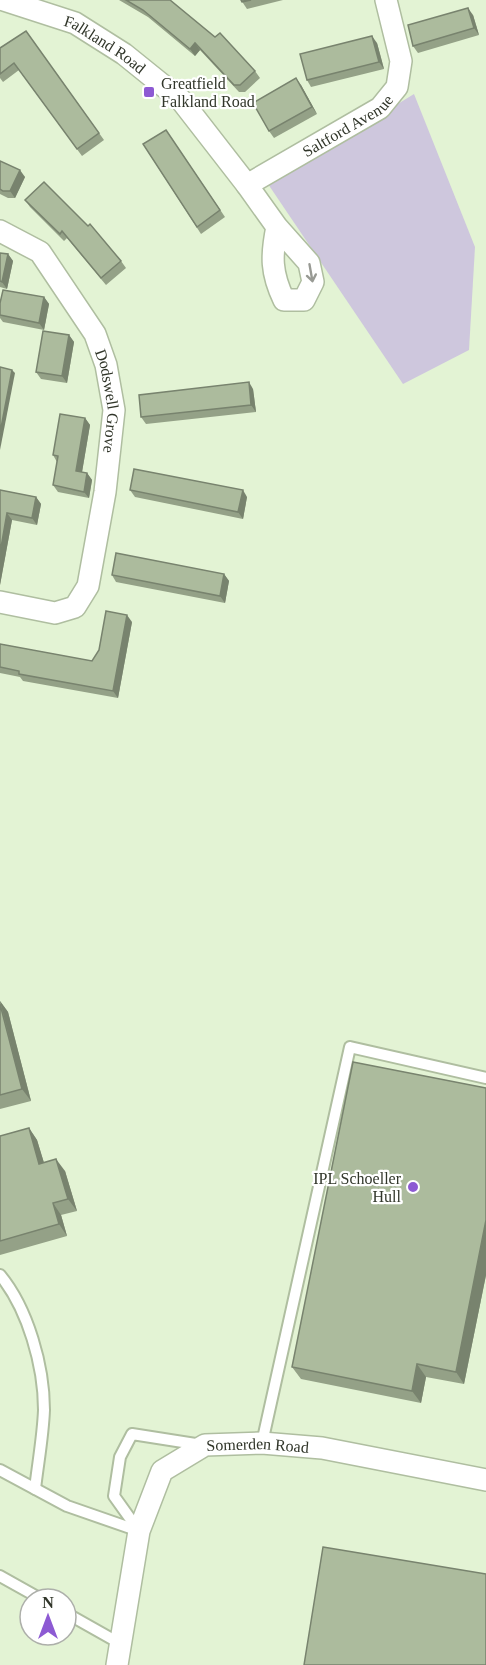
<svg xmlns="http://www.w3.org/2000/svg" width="486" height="1665" viewBox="0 0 486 1665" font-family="'Times New Roman',serif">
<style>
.green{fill:#cec7dd}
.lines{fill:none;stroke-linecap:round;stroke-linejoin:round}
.service-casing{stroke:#afbea0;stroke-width:14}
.minor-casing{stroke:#afbea0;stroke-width:24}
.service{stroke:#fff;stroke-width:10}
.minor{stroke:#fff;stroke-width:21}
.wall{fill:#94a187}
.shaded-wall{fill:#78836e}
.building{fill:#acbb9d;stroke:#78836e;stroke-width:1.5}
.oneway{stroke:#989a94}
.poi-dot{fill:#8d5ad3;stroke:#fff;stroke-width:2}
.labels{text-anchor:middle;stroke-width:4.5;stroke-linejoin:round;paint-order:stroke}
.street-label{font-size:16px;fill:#31362a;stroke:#fff}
.poi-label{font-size:16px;fill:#31362a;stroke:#fff;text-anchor:start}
</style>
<rect width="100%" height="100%" fill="#e3f3d4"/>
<!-- green -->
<path class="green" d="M414,94L475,247L469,350L403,384L268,184Z"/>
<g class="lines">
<defs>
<g id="service">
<path d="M0,1275C28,1309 44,1366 44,1410C43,1436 38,1463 35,1489"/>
<path d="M262,1443L350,1047L486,1078"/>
<path d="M0,1470L67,1506L139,1531"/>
<path d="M139,1531L114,1496L120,1457L132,1434L202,1445"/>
<path d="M0,1576L41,1599"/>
<path d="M66,1613L121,1644"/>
</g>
<g id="minor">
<path id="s1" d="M4,0L75,23L124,54L181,100L247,185L277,227L309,263L313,282L304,300H284C271,273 271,256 277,227"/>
<path id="s2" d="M247,185L380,108L397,87L401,61L386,0"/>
<path id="s3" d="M0,231L40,252L95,334L106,365L114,410L105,492L88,586L75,607L55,613L0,602"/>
<path id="s4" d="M117,1665L139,1531L162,1471L205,1445L262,1443L322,1448L486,1480"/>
</g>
</defs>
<!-- service casing -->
<use href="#service" class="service-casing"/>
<!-- minor casing -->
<use href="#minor" class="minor-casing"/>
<!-- service -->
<use href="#service" class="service"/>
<!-- minor -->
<use href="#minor" class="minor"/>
</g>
<!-- wall -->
<g class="wall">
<path d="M119,0H170L255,71L260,78L245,92H239L200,50L195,56L148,17Z"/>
<path d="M241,0H283L247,9Z"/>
<path d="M473,15L479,35L418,53L413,46Z"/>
<path d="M26,31L104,140L82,156L19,70L3,82L0,78V48Z"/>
<path d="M377,43L384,69L311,87L307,80Z"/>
<path d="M301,85L317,114L274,138L269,131Z"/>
<path d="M166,130L225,217L201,234L143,144Z"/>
<path d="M0,161L25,177L15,198H8L0,194Z"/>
<path d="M25,200L88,226L121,261L126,268L106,285L67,238L64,241L30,207Z"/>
<path d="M0,253L8,254L13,261L7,289L0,287Z"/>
<path d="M44,297L49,304L44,330L3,322L0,318V303Z"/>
<path d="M69,335L74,342L67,383L41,379L36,372Z"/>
<path d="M253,389L256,412L146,424L141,417Z"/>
<path d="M85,418L90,425L82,472L87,473L92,480L89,498L58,492L53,485L57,462L53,455Z"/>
<path d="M0,490L36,497L41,504L37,525L12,520L0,585Z"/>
<path d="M130,490L247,497L243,519L135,497Z"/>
<path d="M224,574L229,581L225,603L116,582L112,575Z"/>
<path d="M132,622L118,698L23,681L20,677L0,673V644L92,661Z"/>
<path d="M0,1001L8,1012L31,1101L0,1109Z"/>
<path d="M486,1088V1275L464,1384L426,1377L421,1403L301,1379L292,1367Z"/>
<path d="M29,1128L37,1140L44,1163L65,1171L77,1211L61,1215L67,1236L0,1255V1136Z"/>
</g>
<!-- shaded-wall -->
<g class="shaded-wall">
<path d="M468,8L473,15L479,35L474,28Z"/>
<path d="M372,36L377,43L384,69L379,62Z"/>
<path d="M195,43L200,50L195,56L190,49Z"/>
<path d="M296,78L301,85L317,114L312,107Z"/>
<path d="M20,170L25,177L15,198L10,191Z"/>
<path d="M8,254L13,261L7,289L2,282Z"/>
<path d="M44,297L49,304L44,330L39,323Z"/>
<path d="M69,335L74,342L67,383L62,376Z"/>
<path d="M12,370L15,373L0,450V433Z"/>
<path d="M249,382L253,389L256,412L251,405Z"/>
<path d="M85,418L90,425L81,478L76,471Z"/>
<path d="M87,473L92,480L89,498L84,492Z"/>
<path d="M243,490L247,497L243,519L238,512Z"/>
<path d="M36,497L41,504L37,525L32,518Z"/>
<path d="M7,513L12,520L0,585V553Z"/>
<path d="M224,574L229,581L225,603L220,596Z"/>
<path d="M127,615L132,622L118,698L113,691Z"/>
<path d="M0,1001L8,1012L31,1101L22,1089Z"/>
<path d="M29,1128L37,1140L48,1176L39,1164Z"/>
<path d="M56,1159L65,1171L77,1211L68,1199Z"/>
<path d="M53,1203L61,1215L67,1236L59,1224Z"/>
<path d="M486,1220V1275L464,1384L456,1372Z"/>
<path d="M417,1364L426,1377L421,1403L412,1391Z"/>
</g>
<!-- building -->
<g class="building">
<path d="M126,0H170L215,37L220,33L255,71L240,85H234L195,43L190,49L143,10Z"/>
<path d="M241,0H251L242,2Z"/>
<path d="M468,8L474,28L413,46L408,25Z"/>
<path d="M26,31L99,133L77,149L14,63L0,74V48Z"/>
<path d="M372,36L379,62L307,80L300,54Z"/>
<path d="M296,78L312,107L269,131L253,103Z"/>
<path d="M166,130L220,210L197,227L143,144Z"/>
<path d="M0,161L20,170L10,191H3L0,189Z"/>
<path d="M44,182L88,226L90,224L121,261L101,278L62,231L60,234L25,200Z"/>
<path d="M0,253L8,254L2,282L0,281Z"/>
<path d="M3,290L44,297L39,323L0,315V303Z"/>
<path d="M43,331L69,335L62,376L36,372Z"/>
<path d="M0,367L12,370L0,433Z"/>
<path d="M249,382L251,405L141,417L139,395Z"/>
<path d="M60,414L85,418L76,471L87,473L84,492L53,485L58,456L53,455Z"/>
<path d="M134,469L243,490L238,512L130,490Z"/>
<path d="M0,490L36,497L32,518L7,513L0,553Z"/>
<path d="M116,553L224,574L220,596L112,575Z"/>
<path d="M106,611L127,615L113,691L19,674V671L0,667V644L92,661L99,650Z"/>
<path d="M0,1004L22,1089L0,1095Z"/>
<path d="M353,1062L486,1088V1220L456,1372L417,1364L412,1391L292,1367Z"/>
<path d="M29,1128L39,1164L56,1159L68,1199L53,1203L59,1224L0,1241V1136Z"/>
<path d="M323,1547L486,1574V1665H304Z"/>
</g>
<!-- one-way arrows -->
<defs><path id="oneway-shaft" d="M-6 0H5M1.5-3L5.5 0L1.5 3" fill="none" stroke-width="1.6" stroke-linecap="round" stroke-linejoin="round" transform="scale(1.5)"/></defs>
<use class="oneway" href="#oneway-shaft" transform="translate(311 273) rotate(80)"/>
<!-- markers -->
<g class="poi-dot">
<rect x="143" y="86" width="12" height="12" rx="3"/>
<circle cx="413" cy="1187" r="6"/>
</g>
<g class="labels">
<!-- street labels -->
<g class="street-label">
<text dy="6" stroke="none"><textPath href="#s1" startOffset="111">Falkland Road</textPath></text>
<text dy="6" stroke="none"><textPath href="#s2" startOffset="117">Saltford Avenue</textPath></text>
<text dy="6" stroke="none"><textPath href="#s3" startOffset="213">Dodswell Grove</textPath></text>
<text dy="6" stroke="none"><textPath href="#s4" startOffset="303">Somerden Road</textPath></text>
</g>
<!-- poi labels -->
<g class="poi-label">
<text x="161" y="89">Greatfield<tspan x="161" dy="18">Falkland Road</tspan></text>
<text x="401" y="1184" text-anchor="end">IPL Schoeller<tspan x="401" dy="18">Hull</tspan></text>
</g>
</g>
<!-- north arrow -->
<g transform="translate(48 1617)"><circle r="28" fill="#ffffff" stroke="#adafaa" stroke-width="1.5"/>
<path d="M0-4.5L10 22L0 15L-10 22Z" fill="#8d5ad3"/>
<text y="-9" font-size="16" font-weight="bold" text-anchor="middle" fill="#31362a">N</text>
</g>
</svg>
